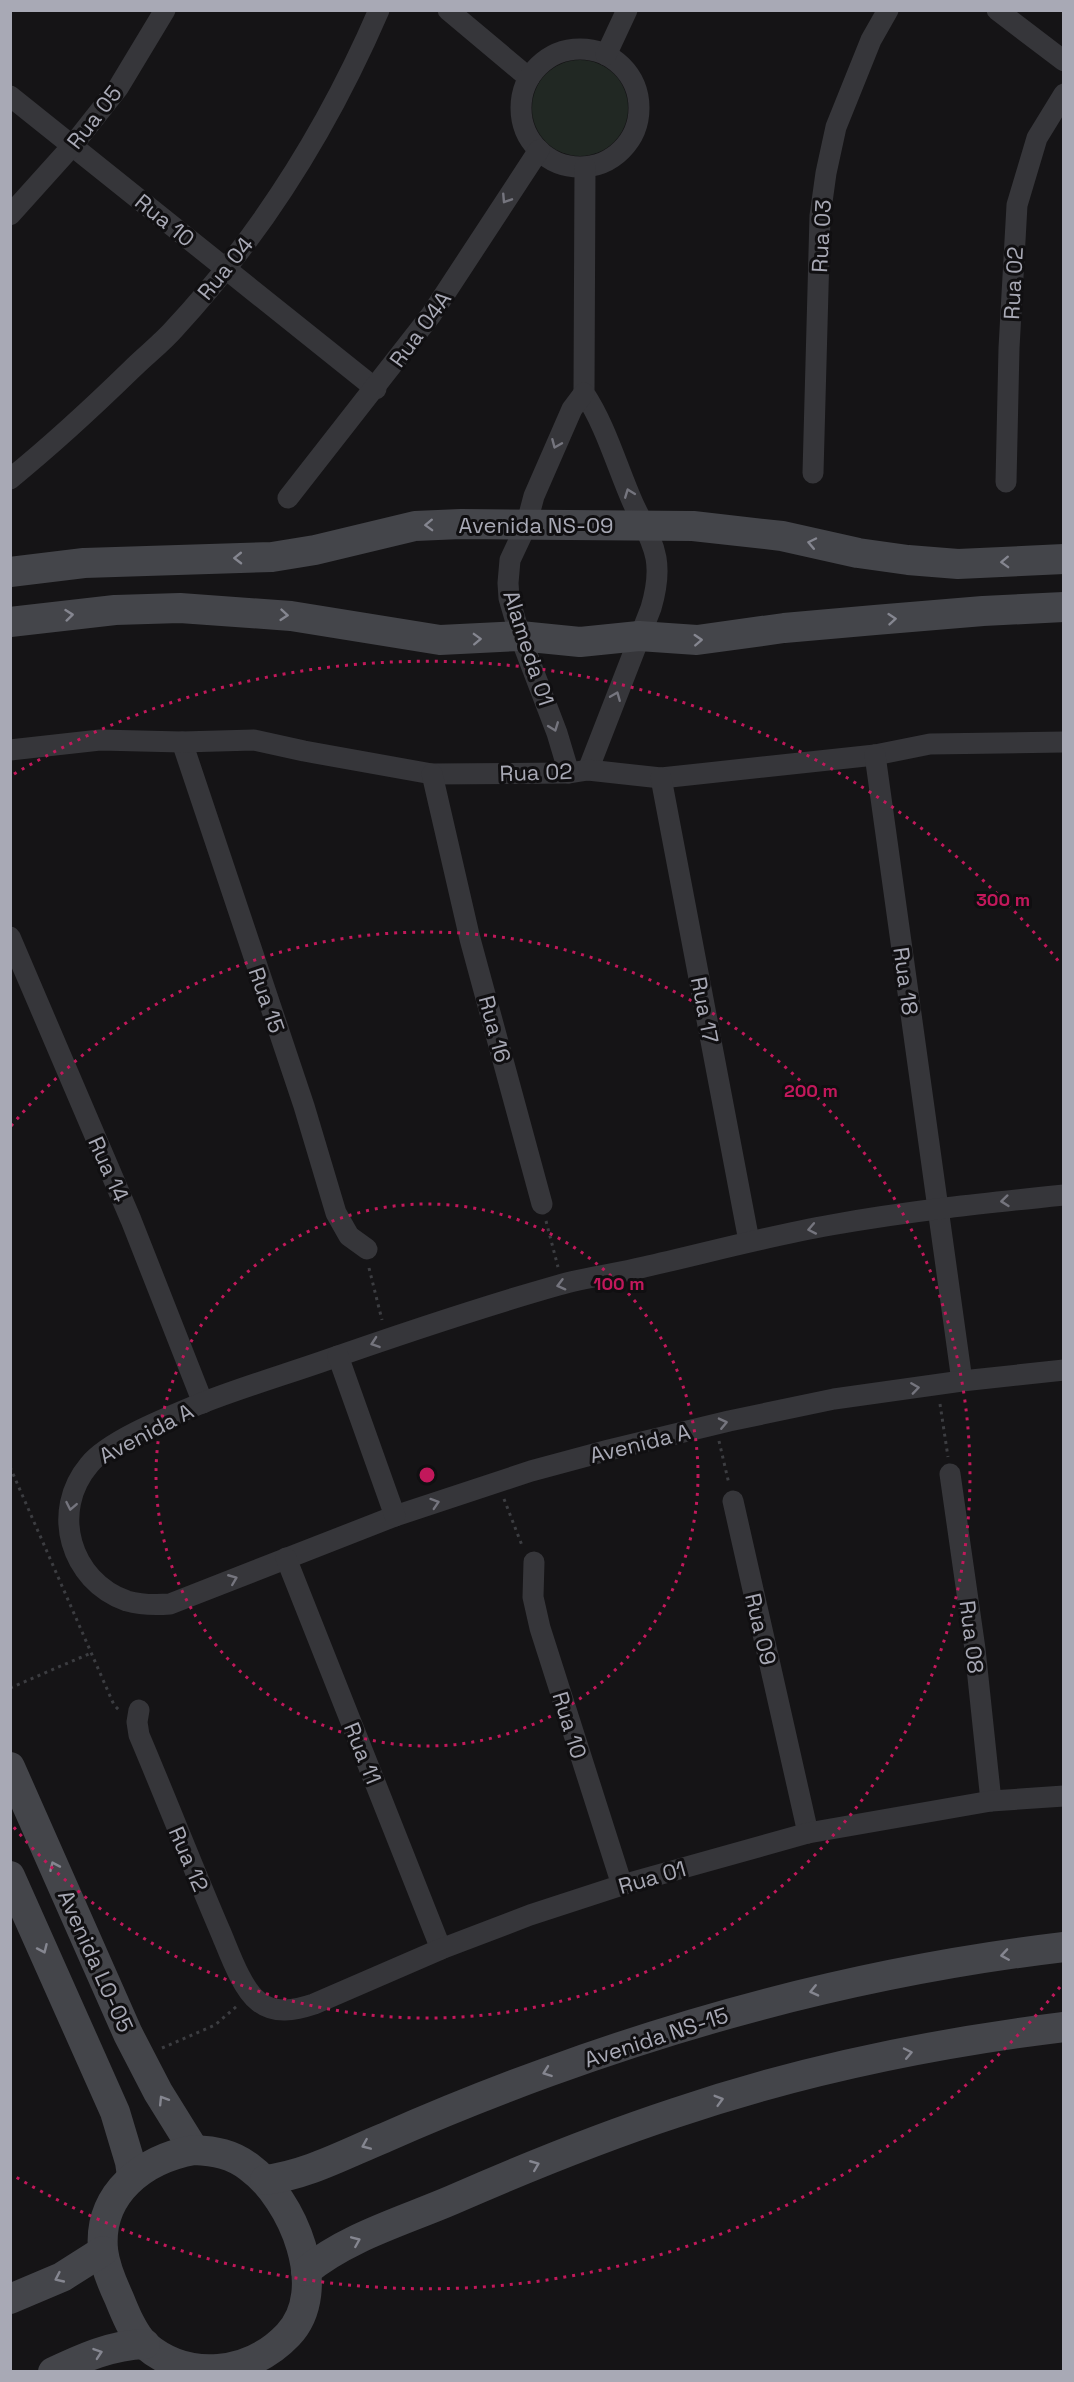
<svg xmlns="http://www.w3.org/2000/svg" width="1074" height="2382" viewBox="0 0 1074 2382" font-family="'Space Grotesk',sans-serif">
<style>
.green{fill:#212823}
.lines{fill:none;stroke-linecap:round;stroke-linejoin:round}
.path{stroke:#3c3d41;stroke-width:3;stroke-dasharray:3 4.5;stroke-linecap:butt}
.street{stroke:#36363a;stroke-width:21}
.secondary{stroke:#44454a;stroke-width:30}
.oneway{stroke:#75757e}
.oneway2{stroke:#858690}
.ring{fill:none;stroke:#c2185b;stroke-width:3;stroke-dasharray:3 6}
.labels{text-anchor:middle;stroke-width:6;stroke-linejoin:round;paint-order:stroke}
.street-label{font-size:22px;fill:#a8a9b5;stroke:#100f11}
.centre{fill:#c2185b;stroke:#100f11;stroke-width:3}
.ring-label{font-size:18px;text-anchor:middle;font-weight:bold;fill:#c2185b;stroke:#100f11;stroke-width:6;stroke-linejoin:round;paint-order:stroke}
</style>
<rect width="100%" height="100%" fill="#151416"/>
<!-- green -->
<circle class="green" cx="580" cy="108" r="48"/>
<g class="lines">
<!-- path -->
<g class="path">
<path d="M546,1221L558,1267"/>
<path d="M369,1268L382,1320"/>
<path d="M940,1404L948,1457"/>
<path d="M719,1441L729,1484"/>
<path d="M10,1467L114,1705L120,1711"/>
<path d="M504,1499L523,1548"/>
<path d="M10,1688L91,1653"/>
<path d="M162,2048L215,2025L237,2006"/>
</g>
<!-- street -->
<g class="street">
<path d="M448,10L529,78"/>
<path d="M997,10L1064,61"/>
<circle cx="580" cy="108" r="59"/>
<path d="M606,55L627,10"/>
<path d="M10,96L376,389"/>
<path d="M585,167L584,393C606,426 617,467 633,503C641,521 652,537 656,558C659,575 656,591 651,608L588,770"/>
<path d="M10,215L73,145L118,88L165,10"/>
<path d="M813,473L820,216L826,173L836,127L871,40L888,10"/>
<path d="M10,479C53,444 93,407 132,369C146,355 162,343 175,328C261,235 329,126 379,10"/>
<path d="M1006,482L1009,348L1017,205L1037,138L1064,94"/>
<path d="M288,498L431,315L539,150"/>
<path d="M182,742L304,1106L336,1213L349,1236L367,1249"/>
<path d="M10,750L100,740L182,742L254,740L304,751L432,774L569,773L588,770L661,778L875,755L930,744L1064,742"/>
<path d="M875,755L962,1381"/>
<path d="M569,773L557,733L520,636L509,598L508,583L510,560L526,526L534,496L572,409L584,393"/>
<path d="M432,774L470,939L542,1204"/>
<path d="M661,778L749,1241"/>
<path d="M10,937L131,1220L203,1403"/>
<path d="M1064,1195C986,1203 908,1211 831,1225C768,1236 706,1253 644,1267C616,1274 587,1277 559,1285C478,1308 398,1335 318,1363C280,1376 240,1388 202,1403C171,1416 109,1440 89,1465C50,1511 70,1581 127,1601C141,1605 156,1605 170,1604L395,1516L531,1471L609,1450L729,1421L834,1399L962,1381L1064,1370"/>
<path d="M338,1356L395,1516"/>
<path d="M950,1474L975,1649L991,1801"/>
<path d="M733,1501L808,1833"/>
<path d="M286,1558L441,1949"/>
<path d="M534,1562L533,1597L540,1628L622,1885"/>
<path d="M139,1710L137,1722L139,1735C167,1801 193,1868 221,1933C229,1952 242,1989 258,2001C274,2015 296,2010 314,2004L441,1949L530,1915L622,1885L808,1833L991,1801L1064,1796"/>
</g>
<!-- secondary -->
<g class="secondary">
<path d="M10,572L84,563L272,557L315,550L415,526L461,524L693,526L782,536L858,553L908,560L958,564L1064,559"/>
<path d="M10,622L115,610L180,608L291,616L440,640L520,636L580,642L639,636L697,640L784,628L875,620L983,611L1064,607"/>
<path d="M10,1767L128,2034L158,2092L194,2150"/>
<path d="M10,1876L115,2112L130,2162L132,2176"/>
<path d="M194,2150C215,2151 232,2154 249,2167C293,2199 331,2290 288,2335C250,2375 188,2382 145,2345C133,2333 125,2313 119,2298C112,2283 105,2267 103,2250C98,2193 144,2159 194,2150Z"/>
<path d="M265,2180C307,2175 345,2154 384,2138C438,2114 493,2092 548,2072C715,2011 887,1968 1064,1947"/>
<path d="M306,2271C347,2237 403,2221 452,2200C525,2168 599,2138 675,2113C799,2071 934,2043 1064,2027"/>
<path d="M10,2299L62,2277L103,2251"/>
<path d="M53,2372C83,2358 111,2345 145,2344"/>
</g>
</g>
<!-- one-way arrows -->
<defs><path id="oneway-chevron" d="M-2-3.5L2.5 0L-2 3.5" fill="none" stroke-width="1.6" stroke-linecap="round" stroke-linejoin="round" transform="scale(1.5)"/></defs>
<g class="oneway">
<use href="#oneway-chevron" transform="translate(506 199) rotate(123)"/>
<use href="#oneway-chevron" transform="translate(556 444) rotate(113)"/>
<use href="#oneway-chevron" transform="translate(629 493) rotate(-111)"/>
<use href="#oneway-chevron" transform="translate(616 696) rotate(-68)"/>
<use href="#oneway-chevron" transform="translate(554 727) rotate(69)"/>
<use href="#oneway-chevron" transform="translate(1005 1201) rotate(174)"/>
<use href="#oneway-chevron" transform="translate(812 1229) rotate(169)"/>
<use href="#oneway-chevron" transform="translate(561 1285) rotate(165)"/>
<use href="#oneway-chevron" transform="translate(375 1343) rotate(161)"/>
<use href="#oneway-chevron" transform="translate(915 1388) rotate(-8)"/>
<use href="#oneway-chevron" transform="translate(723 1423) rotate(-13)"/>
<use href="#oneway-chevron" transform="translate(435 1503) rotate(-18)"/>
<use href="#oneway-chevron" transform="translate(71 1506) rotate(101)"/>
<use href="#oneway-chevron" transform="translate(233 1579) rotate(-22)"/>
</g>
<g class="oneway2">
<use href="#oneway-chevron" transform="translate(429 525) rotate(178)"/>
<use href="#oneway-chevron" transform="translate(812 543) rotate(-168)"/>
<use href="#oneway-chevron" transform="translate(238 558) rotate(179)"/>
<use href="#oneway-chevron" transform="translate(1005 562) rotate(178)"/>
<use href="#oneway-chevron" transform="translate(69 615) rotate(-6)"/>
<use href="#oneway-chevron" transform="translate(284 615) rotate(5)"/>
<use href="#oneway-chevron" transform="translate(892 619) rotate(-5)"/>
<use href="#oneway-chevron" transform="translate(477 639) rotate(-2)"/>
<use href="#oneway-chevron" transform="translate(698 640) rotate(-3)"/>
<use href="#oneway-chevron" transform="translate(54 1866) rotate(-114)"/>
<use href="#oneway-chevron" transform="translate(43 1949) rotate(66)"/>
<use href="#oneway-chevron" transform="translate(1005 1955) rotate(171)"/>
<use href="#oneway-chevron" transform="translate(814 1991) rotate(167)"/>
<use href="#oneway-chevron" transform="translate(908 2053) rotate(-12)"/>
<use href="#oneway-chevron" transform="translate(547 2072) rotate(160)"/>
<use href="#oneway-chevron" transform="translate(163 2100) rotate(-122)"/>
<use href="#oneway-chevron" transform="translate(719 2100) rotate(-16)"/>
<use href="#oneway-chevron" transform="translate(366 2145) rotate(157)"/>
<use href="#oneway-chevron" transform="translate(535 2165) rotate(-22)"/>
<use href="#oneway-chevron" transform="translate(356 2241) rotate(-23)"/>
<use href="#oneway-chevron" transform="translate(59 2278) rotate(155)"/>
<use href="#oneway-chevron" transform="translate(98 2353) rotate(-19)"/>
</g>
<!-- distance rings -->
<g class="ring">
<circle cx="427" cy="1475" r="271"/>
<path d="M11 1126A543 543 0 1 1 11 1824"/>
<path d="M1060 1987A814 814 0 0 1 14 2176M14 774A814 814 0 0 1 1060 963"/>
</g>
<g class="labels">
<!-- street labels -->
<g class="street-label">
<text transform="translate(94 117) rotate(-52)" y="8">Rua 05</text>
<text transform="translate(165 220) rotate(39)" y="8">Rua 10</text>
<text transform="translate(821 236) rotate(-87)" y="8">Rua 03</text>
<text transform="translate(225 268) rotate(-51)" y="8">Rua 04</text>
<text transform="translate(1013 283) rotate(-87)" y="8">Rua 02</text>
<text transform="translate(420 329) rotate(-54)" y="8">Rua 04A</text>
<text x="536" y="533">Avenida NS-09</text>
<text transform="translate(529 648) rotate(72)" y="8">Alameda 01</text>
<text transform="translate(536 772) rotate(-2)" y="8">Rua 02</text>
<text transform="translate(906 981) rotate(82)" y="8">Rua 18</text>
<text transform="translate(267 1000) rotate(71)" y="8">Rua 15</text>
<text transform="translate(705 1010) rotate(79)" y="8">Rua 17</text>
<text transform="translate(495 1029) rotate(75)" y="8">Rua 16</text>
<text transform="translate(109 1169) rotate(66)" y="8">Rua 14</text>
<text transform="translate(146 1433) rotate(-28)" y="8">Avenida A</text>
<text transform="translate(640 1443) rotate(-14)" y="8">Avenida A</text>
<text transform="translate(761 1629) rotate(77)" y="8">Rua 09</text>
<text transform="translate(972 1637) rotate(83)" y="8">Rua 08</text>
<text transform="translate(570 1725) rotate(73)" y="8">Rua 10</text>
<text transform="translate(363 1753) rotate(68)" y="8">Rua 11</text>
<text transform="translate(189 1859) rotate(67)" y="8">Rua 12</text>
<text transform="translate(652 1877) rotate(-16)" y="8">Rua 01</text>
<text transform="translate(96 1961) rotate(66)" y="8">Avenida LO-05</text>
<text transform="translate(656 2037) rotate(-18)" y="8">Avenida NS-15</text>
</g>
</g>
<circle cx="427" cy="1475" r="9" class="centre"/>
<g class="ring-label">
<text x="1003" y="906">300 m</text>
<text x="811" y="1097">200 m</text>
<text x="619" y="1290">100 m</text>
</g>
<!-- border -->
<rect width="1074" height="2382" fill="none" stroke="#a8a9b5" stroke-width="24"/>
</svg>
